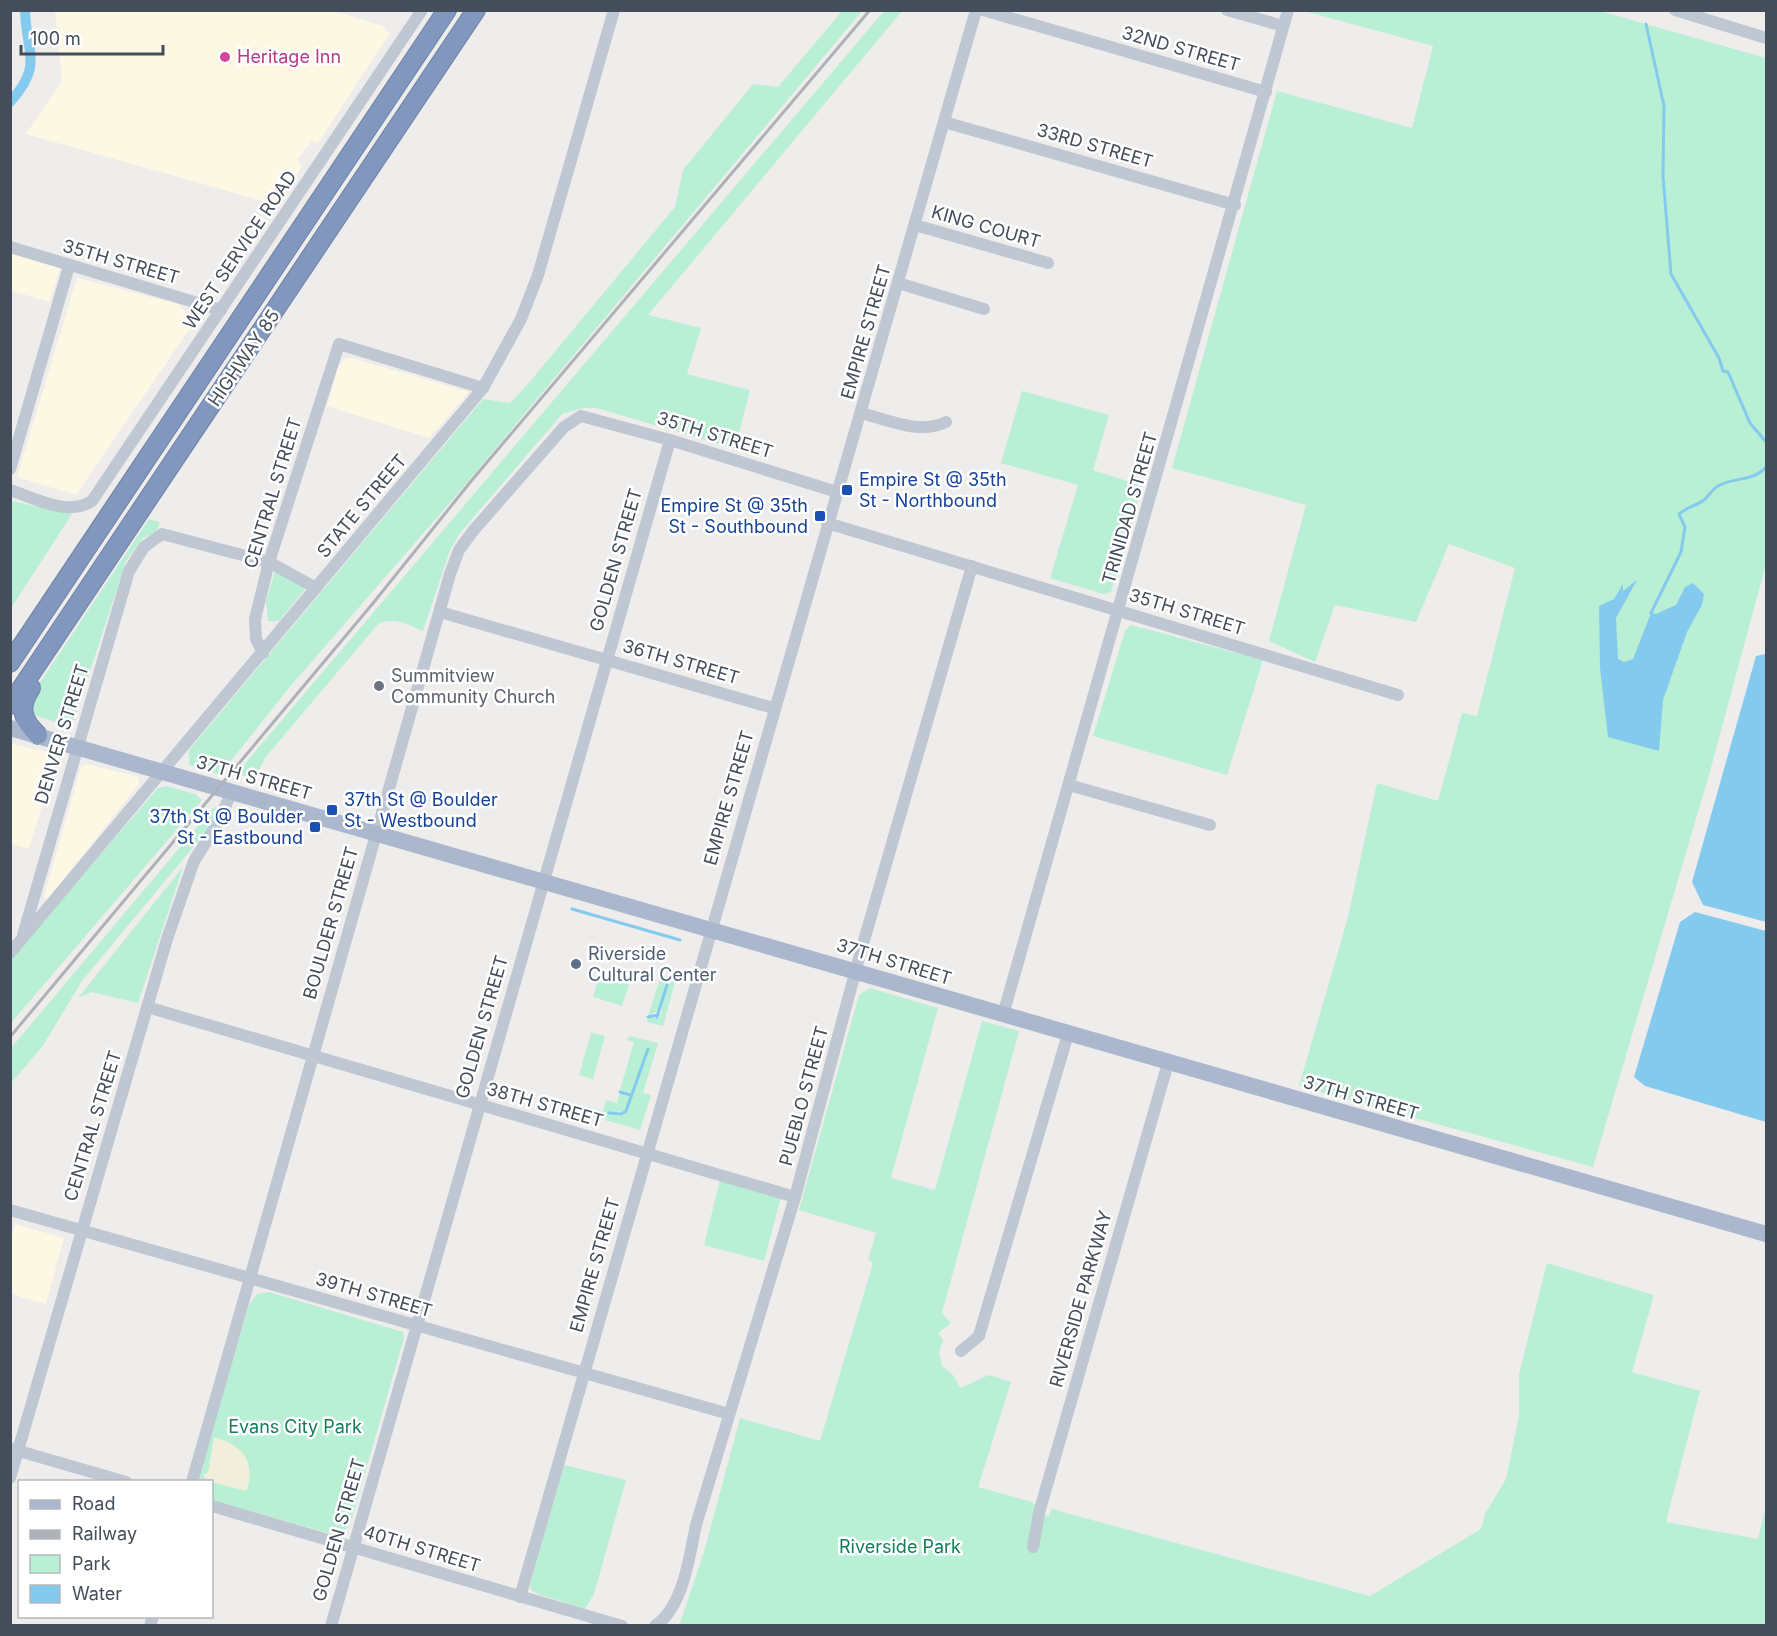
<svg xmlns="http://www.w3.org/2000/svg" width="1777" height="1636" viewBox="0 0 1777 1636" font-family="Inter,sans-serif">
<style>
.commercial{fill:#fcf8e4}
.green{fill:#b8efd5}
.sand{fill:#f2eedc}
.water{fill:#84caee}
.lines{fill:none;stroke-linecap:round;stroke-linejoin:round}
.stream{stroke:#84caee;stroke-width:3}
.canal{stroke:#84caee;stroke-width:10}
.highway-casing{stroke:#6d82a9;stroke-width:20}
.minor{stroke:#bfc7d3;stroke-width:12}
.major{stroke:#abb7cd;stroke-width:16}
.highway{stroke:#8297bd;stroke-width:18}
.rail{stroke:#aeb1b7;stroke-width:3}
.hotel-dot{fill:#d1479c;stroke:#fff;stroke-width:2}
.transit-dot{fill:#1a4fb4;stroke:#fff;stroke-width:2}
.worship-dot{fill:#6b7280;stroke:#fff;stroke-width:2}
.service-dot{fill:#5c6f8a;stroke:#fff;stroke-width:2}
.labels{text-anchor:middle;stroke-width:5;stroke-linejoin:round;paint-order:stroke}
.street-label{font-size:18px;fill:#444d5a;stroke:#fff}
.hotel-label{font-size:18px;fill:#b23c85;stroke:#fff;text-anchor:start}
.transit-label{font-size:18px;fill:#164399;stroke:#fff;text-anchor:start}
.worship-label{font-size:18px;fill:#5b616d;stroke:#fff;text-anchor:start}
.service-label{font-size:18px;fill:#4e5e75;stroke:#fff;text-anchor:start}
.park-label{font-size:18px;fill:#147d56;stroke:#fff}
</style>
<rect width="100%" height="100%" fill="#efedec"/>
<!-- commercial -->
<g class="commercial">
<path d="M55,11H333L386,27L385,31L390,33L318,143L312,141L297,160L301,165L299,171L277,205L26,134L62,81Z"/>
<path d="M10,252L60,268L50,302L11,291Z"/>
<path d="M77,278L178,304L195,321L76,495L17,477Z"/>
<path d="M351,358L469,392L429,438L327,406L338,367L344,359Z"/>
<path d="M11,744L53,753L56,759L29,849L11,844Z"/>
<path d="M87,764L138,777L139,784L48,899L44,897L81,767Z"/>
<path d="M15,1224L64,1238L46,1304L11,1294V1240Z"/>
</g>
<!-- green -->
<g class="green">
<path d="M842,11H862L454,498L288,689L220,775L189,765V750L483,399L510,403L528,384L675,207L683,170L753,84L778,87Z"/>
<path d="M884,11H902L648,315L701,328L687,374L750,390L735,449L597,408H584L562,414L460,533L450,550L423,631C407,624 395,616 378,624L265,758L254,780L237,773Z"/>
<path d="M1304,11H1600L1766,58V564L1709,775L1593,1167L1299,1086L1347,921L1377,783L1438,801L1462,713L1477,716L1515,568L1449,544L1416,622L1335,605L1315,662L1269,641L1306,505L1172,468L1277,91L1412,128L1433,46Z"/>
<path d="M1022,391L1109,415L1093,470L1142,486L1111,592L1103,594L1050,578L1078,485L1001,463Z"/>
<path d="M12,501L72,514L11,608L10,504Z"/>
<path d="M149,519L160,522L155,533L143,538L126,561L74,720H69L67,726L34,715L29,699Z"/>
<path d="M275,571L306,588L279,621H268L266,601Z"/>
<path d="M1131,625L1263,660L1227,775L1093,736L1125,631Z"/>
<path d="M166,786L195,794L202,800L11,1023V958L158,788Z"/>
<path d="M216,807L218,813L214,822L82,981L42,1047L11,1083V1048L213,808Z"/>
<path d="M183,867L138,1003L91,992L78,998Z"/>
<path d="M599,976L629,985L622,1006L593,997Z"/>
<path d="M665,976L676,978L663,1026L647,1022L648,1018H660L667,984L658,1011L648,1016L659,982Z"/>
<path d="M870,988L938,1008L891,1178L935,1190L982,1021L1019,1031L942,1313L951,1323L938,1333L943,1340L939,1352L942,1366L954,1376L960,1388L989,1375L1011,1382L978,1487L1032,1502L1048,1517L1052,1509L1370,1596L1481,1529L1485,1514L1506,1479L1519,1416V1374L1547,1263L1654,1295L1632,1372L1700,1391L1666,1522L1758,1539L1766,1505V1625L679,1626L704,1552L740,1418L820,1441L873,1263L868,1260L876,1233L799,1210L859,995Z"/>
<path d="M591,1033L605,1036L593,1079L579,1075Z"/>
<path d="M630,1036L658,1043L643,1093L651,1095L640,1130L578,1112L580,1105L603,1111L606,1100L617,1103L620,1093L630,1096C624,1114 626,1111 608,1113L619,1116L627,1110L649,1050H647L631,1093L620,1090L634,1042L627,1040Z"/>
<path d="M720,1180L781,1197L764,1261L704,1245Z"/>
<path d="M269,1292L403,1332L404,1338L350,1525L343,1532L331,1534L212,1500V1482L197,1481L249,1305L257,1294Z"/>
<path d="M564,1465L626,1480L594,1594L585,1609L538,1594L531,1590L530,1584Z"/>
</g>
<!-- sand -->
<path class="sand" d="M214,1437C242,1445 256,1460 247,1491L207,1481L203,1475L208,1472Z"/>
<!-- water -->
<g class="water">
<path d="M1637,580L1616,618L1618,659L1624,662L1633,659L1651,613L1656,614L1676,605L1685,587L1693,583L1704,594L1702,605L1687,632L1663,700L1659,751L1608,737L1600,668L1599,606L1614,599L1623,584V591Z"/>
<path d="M1766,654V922L1703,905L1692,882L1756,656Z"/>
<path d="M1695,912L1766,931V1122L1645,1086L1634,1077L1680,922Z"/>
</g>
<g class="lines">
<!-- stream -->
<g class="stream">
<path d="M1646,24L1664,106L1663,176L1671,274L1719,358L1723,371L1728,372L1750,423L1766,442"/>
<path d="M1651,613L1681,552L1685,527L1679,514C1687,507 1696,506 1704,500C1709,496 1712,489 1718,486C1733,477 1753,482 1766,467"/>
<path d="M572,909L680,940"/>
<path d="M648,1017L658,1015"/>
<path d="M657,1017L667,985"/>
<path d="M620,1092L631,1095"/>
<path d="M609,1113L621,1114L626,1111L648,1049"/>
</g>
<!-- canal -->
<path class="canal" d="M10,102C44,65 26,53 25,10"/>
<defs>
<g id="highway">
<path d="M10,663L447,10"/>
<path d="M31,688C18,707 22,720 38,735"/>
<path d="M10,705L476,10"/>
</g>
</defs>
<!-- highway casing -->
<use href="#highway" class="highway-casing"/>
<!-- minor -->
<g class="minor">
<path d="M983,10L1266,92"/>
<path d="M1227,10L1283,26"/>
<path d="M1675,10L1766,38"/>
<path d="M944,122L1235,205"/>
<path d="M915,225L1048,263"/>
<path d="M10,247L221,310"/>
<path d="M898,283L984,309"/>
<path d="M861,413C888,420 920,435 946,422"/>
<path d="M10,469L69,266"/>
<path d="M10,490C35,498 68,517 92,501L422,10"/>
<path d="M827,523L1398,695"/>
<path d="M440,612L773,708"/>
<path d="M263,653L256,639L255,619L269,562L339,344L483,388"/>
<path d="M1069,785L1210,825"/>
<path d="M23,935L129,571L144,547L162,534L269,562L316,588"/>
<path d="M10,953L483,388L521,319L538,275L614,10"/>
<path d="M147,1007L795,1197"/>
<path d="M1003,1015L1288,10"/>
<path d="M10,1210L729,1414"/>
<path d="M961,1351L979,1336L1068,1034"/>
<path d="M12,1449L126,1482"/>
<path d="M10,1478L167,939L194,861L218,823L231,793"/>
<path d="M192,1482L450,574L459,550L473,531L564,427L581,416L670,440L837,492"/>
<path d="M212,1506L622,1626"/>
<path d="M1033,1547L1039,1513L1168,1063"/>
<path d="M520,1597L976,10"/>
<path d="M150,1626L153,1616"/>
<path d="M331,1626L670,440"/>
<path d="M655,1626C684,1606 689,1557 696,1525L795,1197L859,958L972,566"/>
</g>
<!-- major -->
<path class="major" d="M10,728L1766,1234"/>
<!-- highway -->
<use href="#highway" class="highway"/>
<!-- rail -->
<path class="rail" d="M10,1037L374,602L472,480L870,10"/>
</g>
<!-- markers -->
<circle class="hotel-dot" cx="225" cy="57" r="6"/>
<g class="transit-dot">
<rect x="841" y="484" width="12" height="12" rx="3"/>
<rect x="814" y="510" width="12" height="12" rx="3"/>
<rect x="326" y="804" width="12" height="12" rx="3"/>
<rect x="309" y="821" width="12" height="12" rx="3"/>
</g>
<circle class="worship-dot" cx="379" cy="686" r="6"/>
<circle class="service-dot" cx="576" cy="964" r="6"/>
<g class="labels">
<!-- street labels -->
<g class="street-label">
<text transform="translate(1181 49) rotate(16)" y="6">32ND STREET</text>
<text transform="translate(1095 146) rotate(16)" y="6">33RD STREET</text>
<text transform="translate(986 227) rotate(16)" y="6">KING COURT</text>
<text transform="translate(240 250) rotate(-56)" y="6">WEST SERVICE ROAD</text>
<text transform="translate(121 262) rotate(16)" y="6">35TH STREET</text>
<text transform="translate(866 332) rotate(-74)" y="6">EMPIRE STREET</text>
<text transform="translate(244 358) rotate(-56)" y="6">HIGHWAY 85</text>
<text transform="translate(715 435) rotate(17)" y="6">35TH STREET</text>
<text transform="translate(273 493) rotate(-73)" y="6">CENTRAL STREET</text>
<text transform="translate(362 506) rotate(-50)" y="6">STATE STREET</text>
<text transform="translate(1130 508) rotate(-74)" y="6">TRINIDAD STREET</text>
<text transform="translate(616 560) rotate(-74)" y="6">GOLDEN STREET</text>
<text transform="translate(1187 612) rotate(17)" y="6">35TH STREET</text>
<text transform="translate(681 662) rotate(16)" y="6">36TH STREET</text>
<text transform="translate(62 734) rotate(-73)" y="6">DENVER STREET</text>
<text transform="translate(254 778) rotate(16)" y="6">37TH STREET</text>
<text transform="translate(729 798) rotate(-74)" y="6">EMPIRE STREET</text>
<text transform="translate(331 923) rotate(-74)" y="6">BOULDER STREET</text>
<text transform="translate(894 962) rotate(17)" y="6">37TH STREET</text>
<text transform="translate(482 1027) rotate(-74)" y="6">GOLDEN STREET</text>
<text transform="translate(804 1096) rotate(-75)" y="6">PUEBLO STREET</text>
<text transform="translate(1361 1098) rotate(16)" y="6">37TH STREET</text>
<text transform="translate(545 1105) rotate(16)" y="6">38TH STREET</text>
<text transform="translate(93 1126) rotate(-73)" y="6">CENTRAL STREET</text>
<text transform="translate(595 1265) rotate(-74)" y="6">EMPIRE STREET</text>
<text transform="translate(374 1295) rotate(16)" y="6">39TH STREET</text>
<text transform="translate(1081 1299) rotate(-74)" y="6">RIVERSIDE PARKWAY</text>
<text transform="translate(339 1530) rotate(-74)" y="6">GOLDEN STREET</text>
<text transform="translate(422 1549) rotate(17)" y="6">40TH STREET</text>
</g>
<!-- hotel labels -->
<g class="hotel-label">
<text x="237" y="63">Heritage Inn</text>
</g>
<!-- transit labels -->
<g class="transit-label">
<text x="859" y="486">Empire St @ 35th<tspan x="859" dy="21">St - Northbound</tspan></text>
<text x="808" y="512" text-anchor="end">Empire St @ 35th<tspan x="808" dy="21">St - Southbound</tspan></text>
<text x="344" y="806">37th St @ Boulder<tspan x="344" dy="21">St - Westbound</tspan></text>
<text x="303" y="823" text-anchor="end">37th St @ Boulder<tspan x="303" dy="21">St - Eastbound</tspan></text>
</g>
<!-- worship labels -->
<g class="worship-label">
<text x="391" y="682">Summitview<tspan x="391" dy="21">Community Church</tspan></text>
</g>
<!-- service labels -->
<g class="service-label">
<text x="588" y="960">Riverside<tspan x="588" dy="21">Cultural Center</tspan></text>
</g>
<!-- park labels -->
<g class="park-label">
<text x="295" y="1433">Evans City Park</text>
<text x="900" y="1553">Riverside Park</text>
</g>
</g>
<!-- border -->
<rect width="1777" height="1636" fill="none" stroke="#444d5a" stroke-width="24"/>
<!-- legend -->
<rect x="18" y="1480" width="195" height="138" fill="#ffffff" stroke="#b4b8bd" stroke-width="1.5"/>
<rect x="30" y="1500" width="30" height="9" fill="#abb7cd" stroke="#b4b8bd" stroke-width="1.5"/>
<text x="72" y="1510" font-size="18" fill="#444d5a">Road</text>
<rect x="30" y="1530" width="30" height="9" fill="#aeb1b7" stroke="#b4b8bd" stroke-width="1.5"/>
<text x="72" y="1540" font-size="18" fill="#444d5a">Railway</text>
<rect x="30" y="1555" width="30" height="18" fill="#b8efd5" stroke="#b4b8bd" stroke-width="1.5"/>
<text x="72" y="1570" font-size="18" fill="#444d5a">Park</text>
<rect x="30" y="1585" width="30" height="18" fill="#84caee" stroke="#b4b8bd" stroke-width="1.5"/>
<text x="72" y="1600" font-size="18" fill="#444d5a">Water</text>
<!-- scale -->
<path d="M21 45v9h142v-9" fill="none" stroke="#444d5a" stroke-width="3"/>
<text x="30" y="45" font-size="18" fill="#444d5a" stroke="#ffffff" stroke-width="4.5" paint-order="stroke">100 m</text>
</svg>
